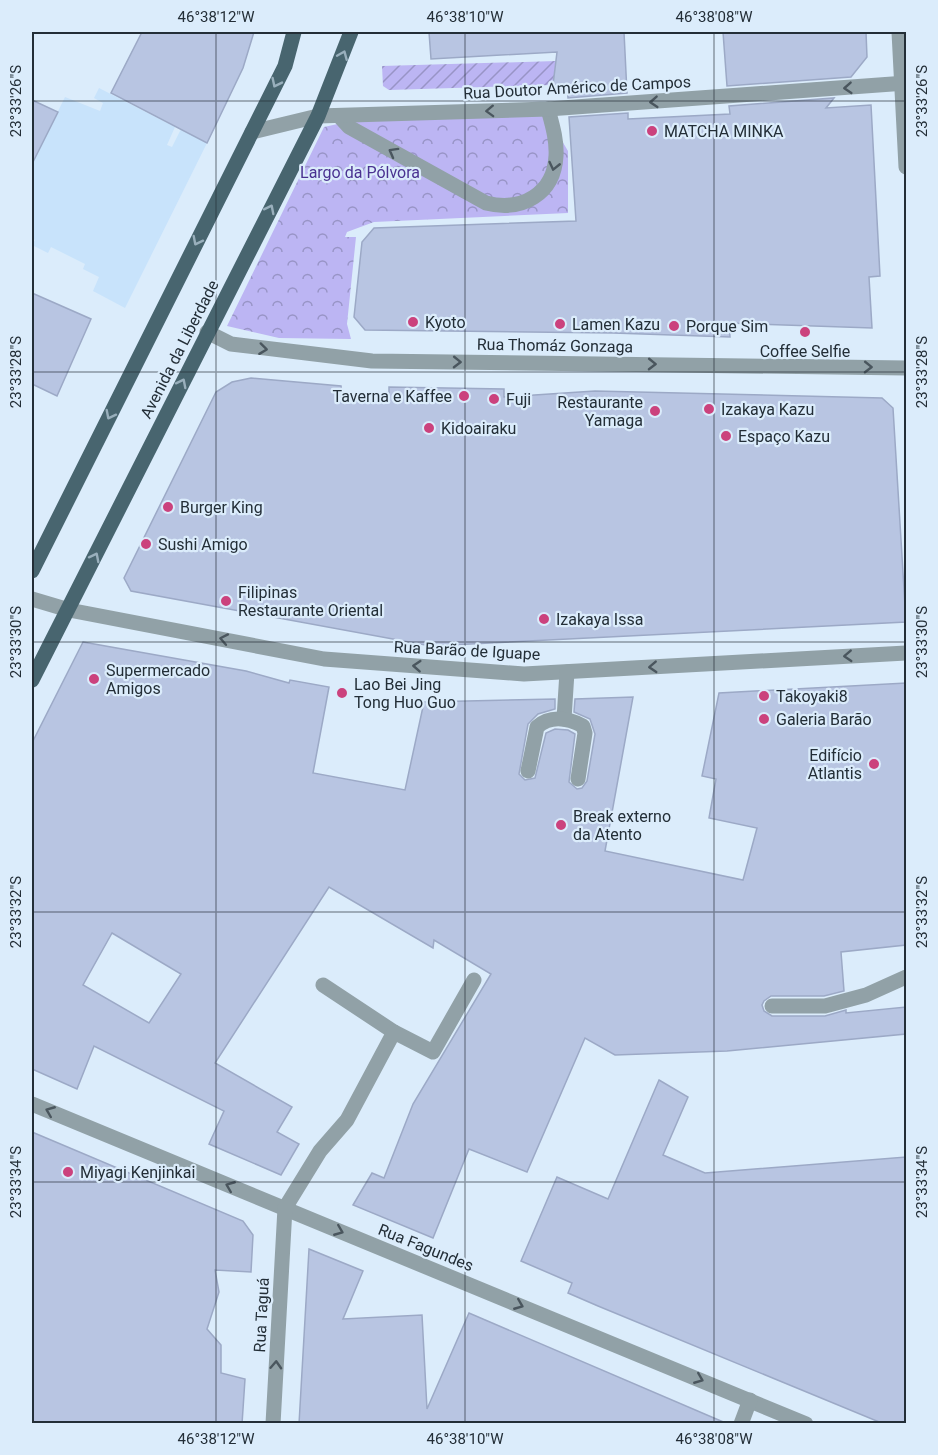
<svg xmlns="http://www.w3.org/2000/svg" width="938" height="1455" viewBox="0 0 938 1455" font-family="Roboto,sans-serif">
<style>
.built{fill:#c8e3fb}
.forest{fill:url(#forest-crowns)}
.garden{fill:url(#garden-furrows)}
.building{fill:#b8c5e2;stroke:#9ca9c6;stroke-width:1.5;fill-rule:evenodd}
.lines{fill:none;stroke-linecap:round;stroke-linejoin:round}
.minor{stroke:#91a1a7;stroke-width:15}
.major{stroke:#48656f;stroke-width:15}
.oneway{stroke:#99afbc}
.oneway2{stroke:#4a565e}
.ticks{fill:none;stroke:#232e37;stroke-width:1.5;stroke-opacity:0.45}
.poi-dot{fill:#cb427d;stroke:#dbecfb;stroke-width:2}
.labels{text-anchor:middle;stroke-width:4.5;stroke-linejoin:round;paint-order:stroke}
.street-label{font-size:16px;fill:#232e37;stroke:#dbecfb}
.poi-label{font-size:16px;fill:#232e37;stroke:#dbecfb;text-anchor:start}
.park-label{font-size:16px;fill:#4a3291;stroke:#dbecfb}
.neatline{fill:none;stroke:#232e37;stroke-width:2}
.ticks-label{font-size:15px;text-anchor:middle;fill:#232e37}
</style>
<defs>
<pattern id="forest-crowns" width="20" height="18" patternUnits="userSpaceOnUse" patternTransform="scale(1.5)"><rect width="20" height="18" fill="#bcb5f3"/><path d="M2 6a3 3 0 1 1 6 0M12 15a3 3 0 1 1 6 0" fill="none" stroke="#9894c6"/></pattern>
<pattern id="garden-furrows" width="10" height="10" patternUnits="userSpaceOnUse" patternTransform="scale(1.5)"><rect width="10" height="10" fill="#bcb5f3"/><path d="M-1 1l2-2M0 10L10 0M9 11l2-2" fill="none" stroke="#9894c6"/></pattern>
</defs>
<rect width="100%" height="100%" fill="#dbecfb"/>
<!-- built -->
<path class="built" d="M99,88L175,127L167,145L172,147L181,129L207,143L125,308L93,291L99,277L83,269L85,264L51,247L48,253L32,245L35,240L32,238V164L65,97L100,111L103,103L94,98Z"/>
<!-- forest -->
<path class="forest" d="M546,114L568,151V213L374,222L347,232L345,237H356L347,324L351,339L279,338L227,326L324,127L351,121Z"/>
<!-- garden -->
<path class="garden" d="M556,61L553,85L389,90L383,86L382,66Z"/>
<!-- building -->
<g class="building">
<path d="M142,32H254L243,68L207,143L111,93Z"/>
<path d="M429,32H624L627,93L568,98L567,84L553,85L557,52L431,59Z"/>
<path d="M723,32H866L867,57L851,77L727,86Z"/>
<path d="M834,98L826,108L871,105L880,276L869,277L872,328L729,323L730,337L613,333L365,330L354,317L362,242L374,228L576,221L569,117L628,113V119L730,114L729,106Z"/>
<path d="M32,100L58,112L32,164Z"/>
<path d="M32,293L91,319L57,396L32,384Z"/>
<path d="M251,378L341,386L343,402L389,399V387L504,389V397L595,391L882,398L893,408L906,622L431,646L131,591L124,578L216,392L232,382Z"/>
<path d="M83,642L246,671L289,683L290,680L329,687L313,773L405,790L424,702L555,699V709L538,714L528,724L519,774L525,780L535,778L546,733L555,729L568,730L575,734L569,782L577,789L582,788L587,781L595,734L590,719L574,712L575,699L633,697L605,851L743,880L757,828L709,818L716,779L702,776L719,693L906,683V945L841,952L844,991L824,996H771L764,1001L762,1005L764,1011L772,1016H825L846,1010V1013L906,1007V1034L727,1051L615,1055L585,1038L527,1172L469,1149L433,1238L353,1205L372,1173L384,1178L413,1104L491,974L434,940L433,948L329,887L215,1063L292,1107L277,1132L299,1144L281,1175L209,1144L224,1111L94,1046L77,1089L32,1069V743ZM112,933L181,974L149,1023L83,985Z"/>
<path d="M659,1080L688,1097L663,1155L705,1173L906,1157V1424H884L598,1306L568,1293L572,1283L521,1261L557,1177L608,1199Z"/>
<path d="M32,1132L243,1221L253,1235L251,1272L215,1270L219,1292L207,1329L221,1345V1373L245,1379L242,1424H32Z"/>
<path d="M309,1249L363,1271L343,1319L422,1315L427,1409L469,1313L728,1424H299Z"/>
</g>
<g class="lines">
<!-- minor -->
<g class="minor">
<path d="M899,32L906,167"/>
<path d="M339,116L349,127L486,203C522,212 554,194 556,156C557,140 552,124 548,109"/>
<path d="M252,132L318,116L548,109L906,83"/>
<path d="M207,332L231,344L372,361L906,368"/>
<path d="M32,599L69,610L324,659L524,674L906,653"/>
<path d="M564,719L567,672"/>
<path d="M528,771L537,727C550,715 568,718 583,726L585,733L578,779"/>
<path d="M323,985L394,1032"/>
<path d="M772,1006H825L866,995L906,977"/>
<path d="M32,1104L806,1424"/>
<path d="M273,1424L285,1208L320,1151L347,1120L394,1032L433,1052L474,980"/>
<path d="M741,1424L750,1400"/>
</g>
<!-- major -->
<g class="major">
<path d="M32,571L285,66L294,32"/>
<path d="M32,680L318,116L351,32"/>
</g>
</g>
<!-- one-way arrows -->
<defs><path id="oneway-chevron" d="M-2-3.5L2.5 0L-2 3.5" fill="none" stroke-width="1.6" stroke-linecap="round" stroke-linejoin="round" transform="scale(1.5)"/></defs>
<g class="oneway">
<use href="#oneway-chevron" transform="translate(343 55) rotate(-67)"/>
<use href="#oneway-chevron" transform="translate(276 83) rotate(116)"/>
<use href="#oneway-chevron" transform="translate(270 209) rotate(-63)"/>
<use href="#oneway-chevron" transform="translate(197 241) rotate(117)"/>
<use href="#oneway-chevron" transform="translate(182 383) rotate(-63)"/>
<use href="#oneway-chevron" transform="translate(110 415) rotate(117)"/>
<use href="#oneway-chevron" transform="translate(95 557) rotate(-63)"/>
</g>
<g class="oneway2">
<use href="#oneway-chevron" transform="translate(848 88) rotate(176)"/>
<use href="#oneway-chevron" transform="translate(654 102) rotate(176)"/>
<use href="#oneway-chevron" transform="translate(490 111) rotate(178)"/>
<use href="#oneway-chevron" transform="translate(393 152) rotate(-151)"/>
<use href="#oneway-chevron" transform="translate(554 166) rotate(103)"/>
<use href="#oneway-chevron" transform="translate(263 349) rotate(7)"/>
<use href="#oneway-chevron" transform="translate(457 362) rotate(1)"/>
<use href="#oneway-chevron" transform="translate(652 364) rotate(1)"/>
<use href="#oneway-chevron" transform="translate(868 367) rotate(1)"/>
<use href="#oneway-chevron" transform="translate(224 639) rotate(-169)"/>
<use href="#oneway-chevron" transform="translate(848 656) rotate(177)"/>
<use href="#oneway-chevron" transform="translate(417 666) rotate(-176)"/>
<use href="#oneway-chevron" transform="translate(653 667) rotate(177)"/>
<use href="#oneway-chevron" transform="translate(50 1111) rotate(-158)"/>
<use href="#oneway-chevron" transform="translate(230 1186) rotate(-158)"/>
<use href="#oneway-chevron" transform="translate(339 1231) rotate(22)"/>
<use href="#oneway-chevron" transform="translate(519 1305) rotate(22)"/>
<use href="#oneway-chevron" transform="translate(276 1365) rotate(-87)"/>
<use href="#oneway-chevron" transform="translate(699 1379) rotate(22)"/>
</g>
<!-- ticks -->
<path class="ticks" d="M216,32V1424M465,32V1424M714,32V1424M32,101H906M32,372H906M32,642H906M32,912H906M32,1182H906"/>
<!-- markers -->
<g class="poi-dot">
<circle cx="652" cy="131" r="6"/>
<circle cx="413" cy="322" r="6"/>
<circle cx="560" cy="324" r="6"/>
<circle cx="674" cy="326" r="6"/>
<circle cx="805" cy="332" r="6"/>
<circle cx="464" cy="396" r="6"/>
<circle cx="494" cy="399" r="6"/>
<circle cx="709" cy="409" r="6"/>
<circle cx="655" cy="411" r="6"/>
<circle cx="429" cy="428" r="6"/>
<circle cx="726" cy="436" r="6"/>
<circle cx="168" cy="507" r="6"/>
<circle cx="146" cy="544" r="6"/>
<circle cx="226" cy="601" r="6"/>
<circle cx="544" cy="619" r="6"/>
<circle cx="94" cy="679" r="6"/>
<circle cx="342" cy="693" r="6"/>
<circle cx="764" cy="696" r="6"/>
<circle cx="764" cy="719" r="6"/>
<circle cx="874" cy="764" r="6"/>
<circle cx="561" cy="825" r="6"/>
<circle cx="68" cy="1172" r="6"/>
</g>
<g class="labels">
<!-- street labels -->
<g class="street-label">
<text transform="translate(577 87) rotate(-3)" y="6">Rua Doutor Américo de Campos</text>
<text transform="translate(555 345) rotate(1)" y="6">Rua Thomáz Gonzaga</text>
<text transform="translate(179 349) rotate(-63)" y="6">Avenida da Liberdade</text>
<text transform="translate(467 650) rotate(3)" y="6">Rua Barão de Iguape</text>
<text transform="translate(426 1247) rotate(22)" y="6">Rua Fagundes</text>
<text transform="translate(261 1315) rotate(-87)" y="6">Rua Taguá</text>
</g>
<!-- poi labels -->
<g class="poi-label">
<text x="664" y="137">MATCHA MINKA</text>
<text x="425" y="328">Kyoto</text>
<text x="572" y="330">Lamen Kazu</text>
<text x="686" y="332">Porque Sim</text>
<text x="805" y="357" text-anchor="middle">Coffee Selfie</text>
<text x="452" y="402" text-anchor="end">Taverna e Kaffee</text>
<text x="506" y="405">Fuji</text>
<text x="643" y="408" text-anchor="end">Restaurante<tspan x="643" dy="18">Yamaga</tspan></text>
<text x="721" y="415">Izakaya Kazu</text>
<text x="441" y="434">Kidoairaku</text>
<text x="738" y="442">Espaço Kazu</text>
<text x="180" y="513">Burger King</text>
<text x="158" y="550">Sushi Amigo</text>
<text x="238" y="598">Filipinas<tspan x="238" dy="18">Restaurante Oriental</tspan></text>
<text x="556" y="625">Izakaya Issa</text>
<text x="106" y="676">Supermercado<tspan x="106" dy="18">Amigos</tspan></text>
<text x="354" y="690">Lao Bei Jing<tspan x="354" dy="18">Tong Huo Guo</tspan></text>
<text x="776" y="702">Takoyaki8</text>
<text x="776" y="725">Galeria Barão</text>
<text x="862" y="761" text-anchor="end">Edifício<tspan x="862" dy="18">Atlantis</tspan></text>
<text x="573" y="822">Break externo<tspan x="573" dy="18">da Atento</tspan></text>
<text x="80" y="1178">Miyagi Kenjinkai</text>
</g>
<!-- park labels -->
<g class="park-label">
<text x="360" y="178">Largo da Pólvora</text>
</g>
</g>
<!-- border -->
<rect width="938" height="1455" fill="none" stroke="#dbecfb" stroke-width="66"/>
<rect x="33" y="33" width="872" height="1389" class="neatline"/>
<g class="ticks-label">
<text x="216" y="22">46°38'12"W</text>
<text x="465" y="22">46°38'10"W</text>
<text x="714" y="22">46°38'08"W</text>
<text transform="translate(16 101) rotate(-90)" y="5">23°33'26"S</text>
<text transform="translate(922 101) rotate(-90)" y="5">23°33'26"S</text>
<text transform="translate(16 372) rotate(-90)" y="5">23°33'28"S</text>
<text transform="translate(922 372) rotate(-90)" y="5">23°33'28"S</text>
<text transform="translate(16 642) rotate(-90)" y="5">23°33'30"S</text>
<text transform="translate(922 642) rotate(-90)" y="5">23°33'30"S</text>
<text transform="translate(16 912) rotate(-90)" y="5">23°33'32"S</text>
<text transform="translate(922 912) rotate(-90)" y="5">23°33'32"S</text>
<text transform="translate(16 1182) rotate(-90)" y="5">23°33'34"S</text>
<text transform="translate(922 1182) rotate(-90)" y="5">23°33'34"S</text>
<text x="216" y="1444">46°38'12"W</text>
<text x="465" y="1444">46°38'10"W</text>
<text x="714" y="1444">46°38'08"W</text>
</g>
</svg>
